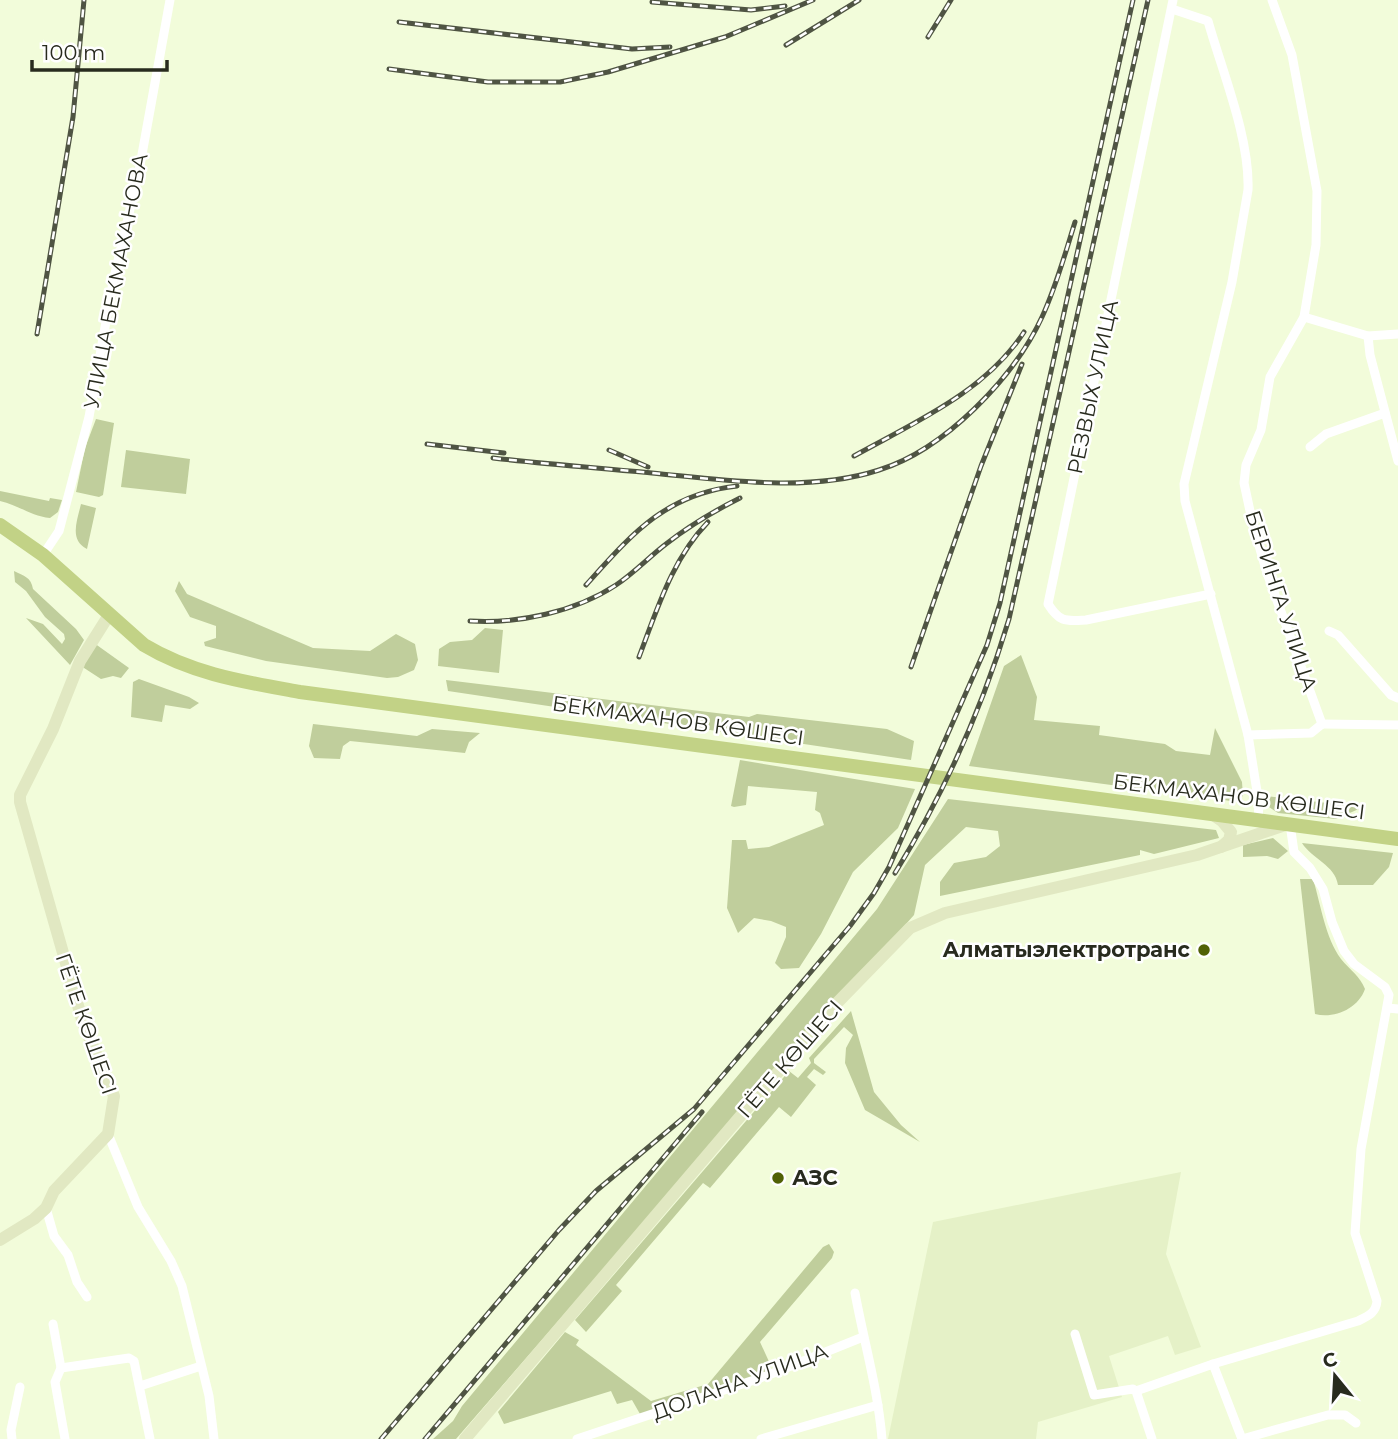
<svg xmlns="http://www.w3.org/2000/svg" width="1398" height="1439" viewBox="0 0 1398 1439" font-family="Montserrat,sans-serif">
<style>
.built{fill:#e5f1c7}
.green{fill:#c0ce9c}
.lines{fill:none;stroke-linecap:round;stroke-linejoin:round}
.street{stroke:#fff;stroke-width:9}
.secondary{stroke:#e1e8c2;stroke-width:12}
.primary{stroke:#c2d286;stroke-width:14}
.rail-casing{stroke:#4f5443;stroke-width:5}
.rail{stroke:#fff;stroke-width:2.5;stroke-dasharray:8;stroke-linecap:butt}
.poi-dot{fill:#516106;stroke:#fff;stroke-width:2.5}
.labels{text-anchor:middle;stroke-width:5;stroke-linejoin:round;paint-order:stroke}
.street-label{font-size:21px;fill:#282b1e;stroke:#fff}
.poi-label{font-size:21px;font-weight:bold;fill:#282b1e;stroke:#fff;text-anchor:end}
</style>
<rect width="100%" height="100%" fill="#f2fcda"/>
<!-- built -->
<path class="built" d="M1181,1172L1166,1254L1201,1347L1175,1355L1168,1336L1109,1356L1122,1397L1038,1422L1036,1439H888L933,1222Z"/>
<!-- green -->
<g class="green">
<path d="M96,419L114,423L103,495L99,497L76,492L85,448Z"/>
<path d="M126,450L190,459L186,494L121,487Z"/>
<path d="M0,491L49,501L50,498L62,500L58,512L50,518C31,516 18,505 0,501Z"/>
<path d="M81,504L96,508L87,549C69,540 77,521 81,504Z"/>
<path d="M14,571C24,576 31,577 33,589L76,629L84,640L70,665L26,618L43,624L62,644L65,639L64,634L45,617L26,591L15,582Z"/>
<path d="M179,581L187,594L313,648L370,651L396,634L415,644L418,660L414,670L398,677L387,678L266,661L205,646L204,642L216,638V626L190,617L175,591Z"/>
<path d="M485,628L503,630L499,673L438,666L439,649L450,642L472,640Z"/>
<path d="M94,643L129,668L121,678L113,676L101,679L81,666Z"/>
<path d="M1021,655L1037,697L1034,720L1100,726L1099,735L1165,744L1176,751L1210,755L1215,728L1242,782L1243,796L1231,801L969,766L1004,666Z"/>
<path d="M139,679L189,697L199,703L190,709L165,705L162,722L131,717L133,682Z"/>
<path d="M446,680L749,717L757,714L887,729L914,741L911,760L448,691Z"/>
<path d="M313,724L417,736L432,729L480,733L469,742L465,753L350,741L343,746L340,759L314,758L309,746Z"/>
<path d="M740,760L915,789L898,828L853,872L821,934L799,968L781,969L775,963L786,937V927L771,921L754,918L738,933L727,908L732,840H746L748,849L769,847L824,825L820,813L815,810L817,792L748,786L746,805L734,807L731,806Z"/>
<path d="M1265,796L1354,806L1361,808L1336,819L1278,813L1269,807Z"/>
<path d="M948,799L1216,830L1219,838L1154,854L1140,850V855L940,896V882L954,863L986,857L1000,846L998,831L966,827L925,865L914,915L763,1085L456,1439H433L453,1421L462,1406L877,909Z"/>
<path d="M1273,838L1288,851L1278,859L1267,856L1243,857V845Z"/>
<path d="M1302,843L1393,853L1389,867L1373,885H1338C1335,865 1312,859 1302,843Z"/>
<path d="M1300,879H1313C1321,905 1325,937 1341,959C1350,970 1360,976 1365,989C1358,1009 1334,1019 1315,1014Z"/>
<path d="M851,1011L874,1092L901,1125L920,1142L865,1110L845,1063L846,1048L853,1035L844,1027L814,1059V1063L826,1072L823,1075L814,1069L807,1077L816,1085L791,1117L779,1107L710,1188L703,1183L616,1285L622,1291L586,1332L575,1320L789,1071L798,1078L811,1063L809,1058Z"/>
<path d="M829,1244L834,1252L832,1258L760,1342L771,1366L762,1380L640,1414L632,1400L617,1404L611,1391L504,1424L498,1412L565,1332L579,1340L576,1345L651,1401L708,1384L823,1247Z"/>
</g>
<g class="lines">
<!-- street -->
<g class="street">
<path d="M1173,0L1048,604C1060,623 1066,621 1086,620L1211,594"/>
<path d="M1272,0L1292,55L1317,191L1316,245L1304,317L1270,377L1261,430L1246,465L1244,483L1253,525L1267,573L1322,724"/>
<path d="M1172,9L1208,21C1222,71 1250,138 1248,190L1232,282L1184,484L1185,501L1248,735L1259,804L1258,820"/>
<path d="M1304,317L1368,336L1398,334"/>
<path d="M1368,336L1370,355L1398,461"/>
<path d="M1310,447L1326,434L1385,413"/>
<path d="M43,555L59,531L89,417L113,282L139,171L170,0"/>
<path d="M1329,631L1338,635L1391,695L1398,698"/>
<path d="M1322,724L1398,725"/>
<path d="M1248,735L1311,733L1322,724"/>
<path d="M1388,1008L1398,1009"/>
<path d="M108,1134L138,1207L171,1261L182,1286L209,1396L214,1439"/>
<path d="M46,1208L54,1236L68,1255L77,1282L87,1297"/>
<path d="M855,1293C864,1342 878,1389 882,1439"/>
<path d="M53,1324L61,1368L55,1382L65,1439"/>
<path d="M1075,1334L1094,1395L1133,1389L1136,1391L1152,1439"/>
<path d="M1213,1364L1242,1439L1328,1415H1345L1356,1423"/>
<path d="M61,1368L129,1358L134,1361L150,1439"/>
<path d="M140,1386L201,1366"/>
<path d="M1136,1391L1213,1364L1358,1321C1368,1316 1376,1313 1377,1301L1355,1233L1361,1149L1389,995L1385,987L1354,964L1344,951L1332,922L1323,889L1310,868L1294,852L1290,824"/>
<path d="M12,1439L11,1430L20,1387"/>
<path d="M577,1439L766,1376L863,1337"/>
<path d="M761,1439L878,1405"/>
</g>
<!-- secondary -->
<g class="secondary">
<path d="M1212,814L1222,821L1231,832L1229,840L1221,847"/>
<path d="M0,1240L34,1219L46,1208L54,1191L108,1134L114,1096L83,1023L20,802V795L53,729L80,661L109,615"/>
<path d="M465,1439L837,1003L910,928L945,913L1197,855L1288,824"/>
</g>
<!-- primary -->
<path class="primary" d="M0,525L43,555L144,645C192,674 245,682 300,692L1398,839"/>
<defs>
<g id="rail">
<path d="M652,2L751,10L785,6"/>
<path d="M399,22L632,49L670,47"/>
<path d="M928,37L951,0"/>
<path d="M786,45L859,0"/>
<path d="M389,69L488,82H560L608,72L725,37L813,0"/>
<path d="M37,334L73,117L84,0"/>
<path d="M427,444L504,453"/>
<path d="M609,450L648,467"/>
<path d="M854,456C915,422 985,392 1024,332"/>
<path d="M493,458C546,464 599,468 652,473C725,480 808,493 879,470C944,450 1014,378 1042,317C1056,287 1065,254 1075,222"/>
<path d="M586,585C631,535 665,494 737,486"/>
<path d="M470,621C518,624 575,612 616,585C634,573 649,557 666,544C689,526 714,511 740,498"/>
<path d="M639,657C657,610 672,559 708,522"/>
<path d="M911,667L981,466L1022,364"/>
<path d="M895,873C945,792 982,709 1009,619L1148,0"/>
<path d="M381,1439L559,1230L596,1191L694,1109L850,926L874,893L889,867L987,645L1000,603L1133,0"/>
<path d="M425,1439L702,1112"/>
</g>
</defs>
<!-- rail casing -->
<use href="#rail" class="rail-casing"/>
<!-- rail -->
<use href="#rail" class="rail"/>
</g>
<!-- markers -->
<g class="poi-dot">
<circle cx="1204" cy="950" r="7"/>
<circle cx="778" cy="1178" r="7"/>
</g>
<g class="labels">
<!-- street labels -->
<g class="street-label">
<text transform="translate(116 281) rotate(-79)" y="7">УЛИЦА БЕКМАХАНОВА</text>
<text transform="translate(1093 387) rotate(-78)" y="7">РЕЗВЫХ УЛИЦА</text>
<text transform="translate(1281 601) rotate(72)" y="7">БЕРИНГА УЛИЦА</text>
<text transform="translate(678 721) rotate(8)" y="7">БЕКМАХАНОВ КӨШЕСІ</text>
<text transform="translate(1239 797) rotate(7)" y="7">БЕКМАХАНОВ КӨШЕСІ</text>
<text transform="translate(86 1024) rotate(71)" y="7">ГЁТЕ КӨШЕСІ</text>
<text transform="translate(790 1059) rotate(-49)" y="7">ГЁТЕ КӨШЕСІ</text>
<text transform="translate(740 1382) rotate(-20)" y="7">ДОЛАНА УЛИЦА</text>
</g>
<!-- poi labels -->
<g class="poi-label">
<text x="1190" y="957">Алматыэлектротранс</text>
<text x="792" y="1185" text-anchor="start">АЗС</text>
</g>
</g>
<!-- north arrow -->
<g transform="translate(1335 1376) rotate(342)" stroke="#ffffff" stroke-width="5" paint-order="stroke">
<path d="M0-5L12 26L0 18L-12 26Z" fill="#282b1e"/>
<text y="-10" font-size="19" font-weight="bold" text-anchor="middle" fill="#282b1e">С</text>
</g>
<!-- scale -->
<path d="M32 60v10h135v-10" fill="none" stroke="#282b1e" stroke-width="3.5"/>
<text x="42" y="60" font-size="21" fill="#282b1e" stroke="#ffffff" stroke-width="5" paint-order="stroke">100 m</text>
</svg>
